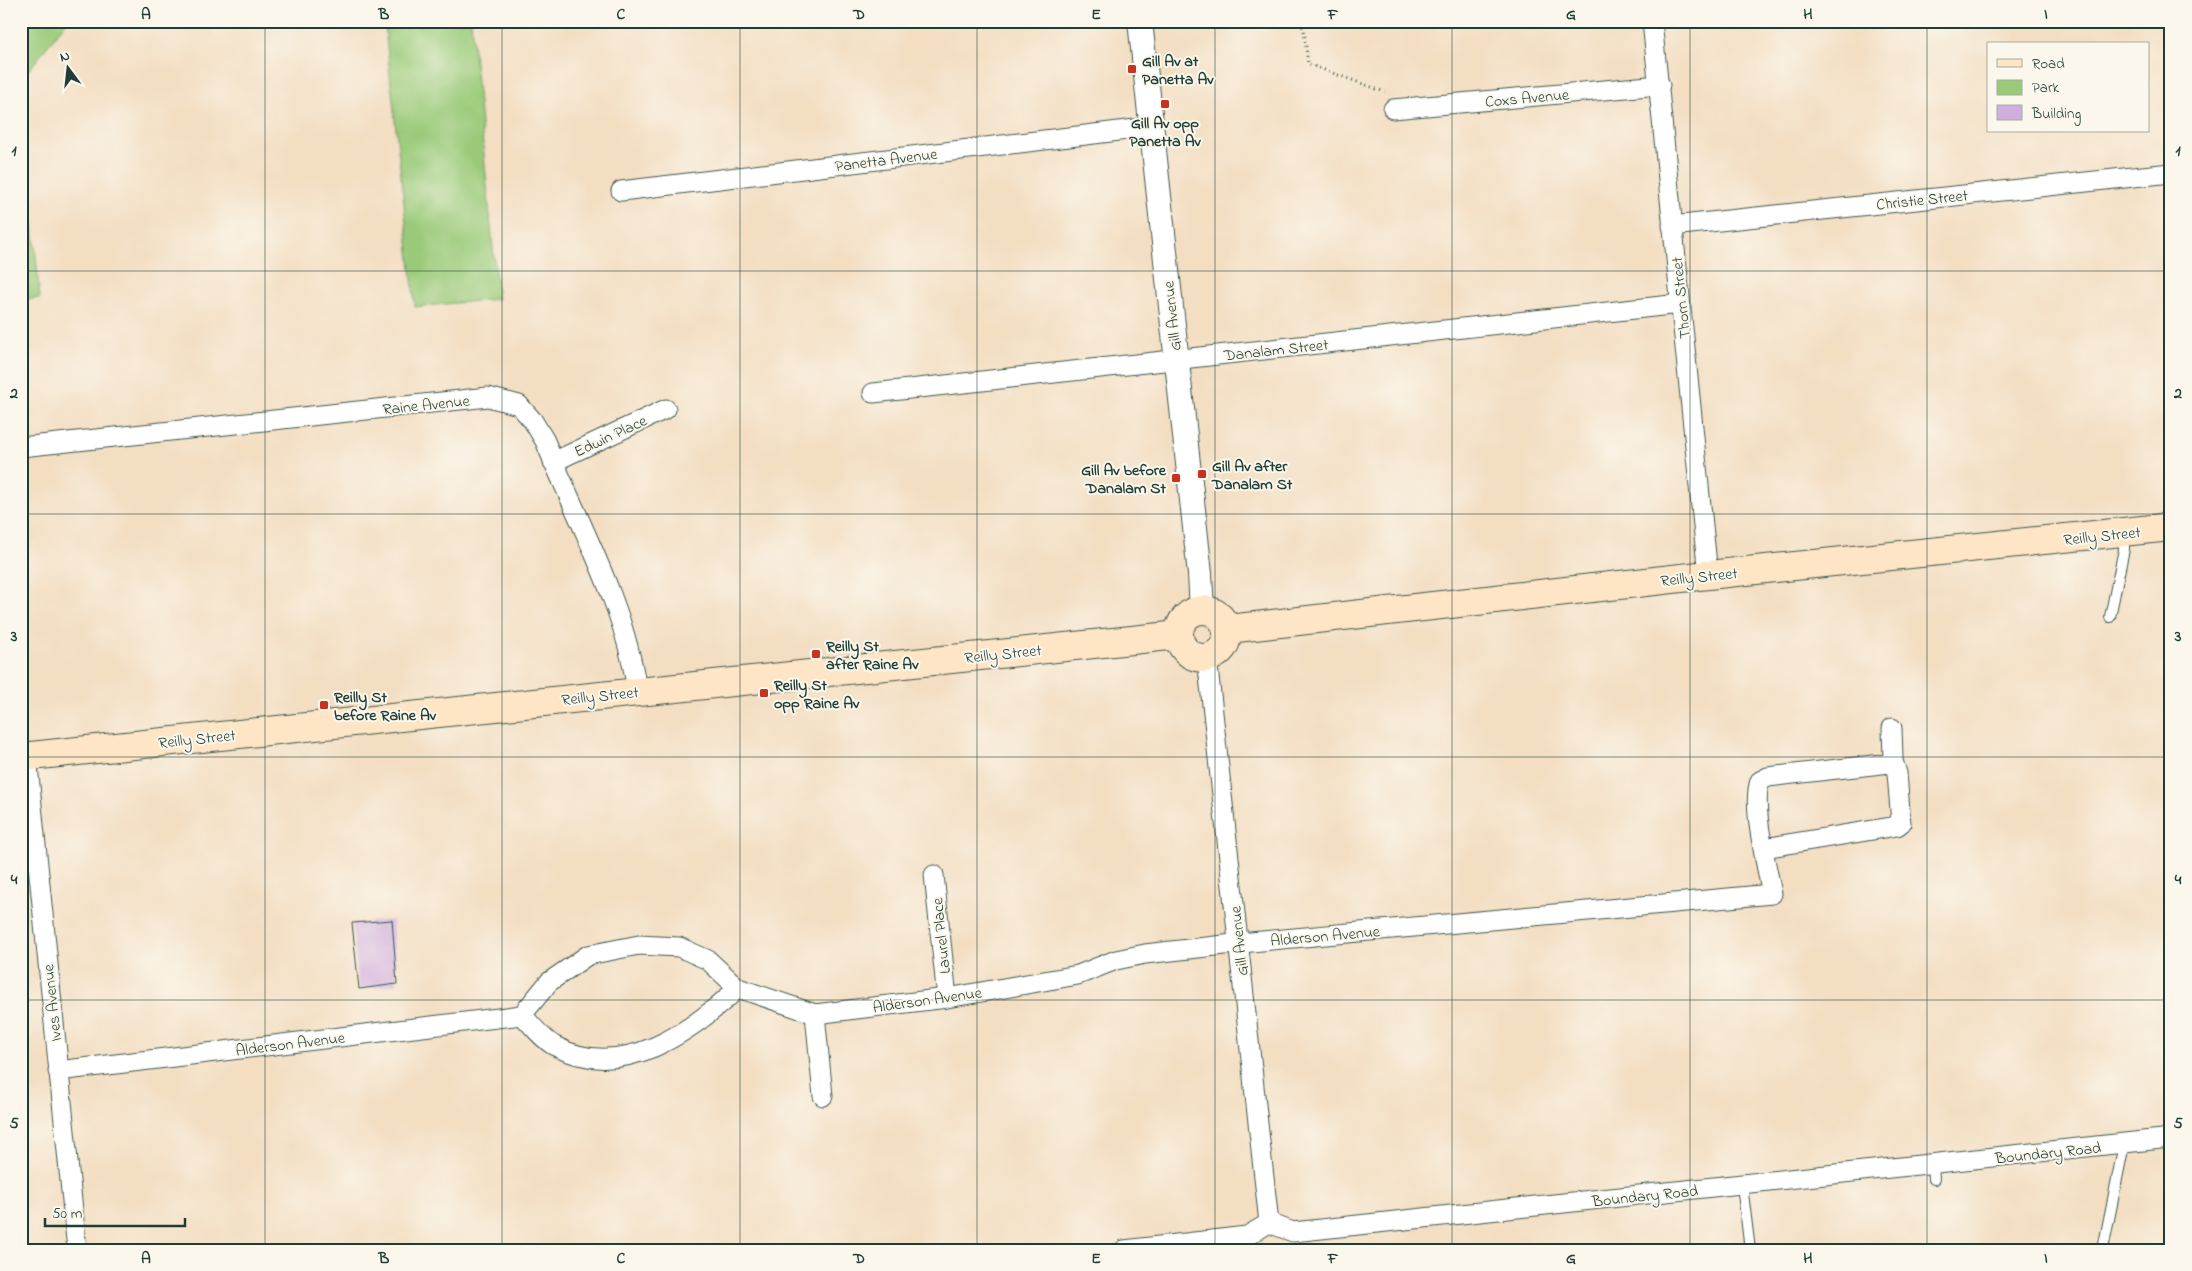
<svg xmlns="http://www.w3.org/2000/svg" width="2192" height="1271" viewBox="0 0 2192 1271" font-family="'Indie Flower',sans-serif">
<style>
.green{fill:#9aca79;stroke:#5c8456}
.building{fill:#d0afdd}
.lines{fill:none;stroke-linecap:round;stroke-linejoin:round}
.service-casing{stroke:#3f5549;stroke-width:12}
.minor-casing{stroke:#3f5549;stroke-width:21}
.tertiary-casing{stroke:#3f5549;stroke-width:26}
.secondary-casing{stroke:#3f5549;stroke-width:30}
.path{stroke:#3f5549;stroke-width:3;stroke-dasharray:1 4;stroke-linecap:butt}
.service{stroke:#fff;stroke-width:10}
.minor{stroke:#fff;stroke-width:19}
.tertiary{stroke:#fff;stroke-width:24}
.secondary{stroke:#fde5c5;stroke-width:28}
.grid{fill:none;stroke:#1f3d34;stroke-width:1;stroke-opacity:0.55}
.poi-dot{fill:#c8321e;stroke:#fbf7ec;stroke-width:2}
.labels{text-anchor:middle;stroke-width:4;stroke-linejoin:round;paint-order:stroke}
.poi-label{font-size:16px;font-weight:bold;fill:#1f3d34;stroke:#fbf7ec;text-anchor:start}
.street-label{font-size:16px;fill:#1f3d34;stroke:#fbf7ec}
.neatline{fill:none;stroke:#1f3d34;stroke-width:2}
.grid-label{font-size:16px;text-anchor:middle;font-weight:bold;fill:#1f3d34}
</style>
<rect width="100%" height="100%" fill="#fbf7ec"/>
<filter id="ink" filterUnits="userSpaceOnUse"><feTurbulence type="fractalNoise" baseFrequency=".02" numOctaves="2"/><feDisplacementMap in="SourceGraphic" scale="10" xChannelSelector="R" yChannelSelector="G"/><feConvolveMatrix kernelMatrix="1 2 1 2 8 2 1 2 1" color-interpolation-filters="sRGB"/></filter>
<filter id="wash" filterUnits="userSpaceOnUse"><feTurbulence type="fractalNoise" baseFrequency=".0096" numOctaves="4" result="noise"/><feDisplacementMap in="SourceGraphic" scale="20" xChannelSelector="R" yChannelSelector="G"/><feGaussianBlur stdDeviation="1.12" result="paint"/><feColorMatrix in="noise" values="0 0 0 0 0 0 0 0 0 0 0 0 0 0 0 0 0 1.4 0 .05"/><feComposite in="paint" operator="in"/></filter>
<g filter="url(#wash)">
<rect width="100%" height="100%" fill="#f3dec2"/>
<!-- green -->
<g class="green">
<path d="M21,21H67L21,80Z"/>
<path d="M471,21L498,299L415,307L385,28Z"/>
<path d="M21,96L40,298L21,300Z"/>
</g>
<g id="blocks">
<!-- building -->
<path class="building" d="M392,920L397,984L359,989L352,923Z"/>
</g>
</g>
<g filter="url(#ink)">
<use href="#blocks" fill-opacity="0" stroke="#3f5549" stroke-width="1"/>
<g class="lines">
<defs>
<g id="service">
<path d="M2110,617L2124,549V533"/>
<path d="M1933,1164L1934,1179"/>
<path d="M1742,1185L1750,1250"/>
<path d="M2103,1249L2124,1144"/>
</g>
<g id="minor">
<path d="M1652,21L1708,575"/>
<path d="M1393,109L1660,85"/>
<path d="M621,191L1152,127"/>
<path d="M1672,226L2171,173"/>
<path d="M873,393L1680,304"/>
<path d="M21,447L488,397L519,405L533,421L545,441C578,522 625,604 637,691"/>
<path d="M553,462L666,409"/>
<path d="M1207,658L1269,1223"/>
<path d="M27,756L77,1250"/>
<path d="M1764,848L1897,826L1901,823L1897,773L1893,761"/>
<path d="M934,875L947,998"/>
<path d="M815,1014L823,1096"/>
<path d="M522,1015C532,1025 543,1040 555,1046C622,1082 691,1032 738,988"/>
<path d="M58,1071L522,1015L549,982L588,955L639,945L679,947L708,960L738,988L815,1014L947,998L1078,975L1116,960L1145,954L1251,942L1772,894C1767,867 1751,805 1760,781L1768,777L1890,763L1893,758L1892,728"/>
<path d="M1124,1250L1247,1236L1269,1223L1293,1232L2171,1138"/>
</g>
<path id="tertiary" d="M1140,21L1200,574L1202,610"/>
<g id="secondary">
<circle cx="1203" cy="634" r="24"/>
<path d="M1228,629L1708,575L2171,527"/>
<path d="M21,757L1179,635"/>
</g>
</defs>
<!-- service casing -->
<use href="#service" class="service-casing"/>
<!-- minor casing -->
<use href="#minor" class="minor-casing"/>
<!-- tertiary casing -->
<use href="#tertiary" class="tertiary-casing"/>
<!-- secondary casing -->
<use href="#secondary" class="secondary-casing"/>
<!-- path -->
<path class="path" d="M1300,22L1304,30L1308,64L1385,92"/>
<!-- service -->
<use href="#service" class="service"/>
<!-- minor -->
<use href="#minor" class="minor"/>
<!-- tertiary -->
<use href="#tertiary" class="tertiary"/>
<!-- secondary -->
<use href="#secondary" class="secondary"/>
</g>
</g>
<!-- grid -->
<path class="grid" d="M265,21V1250M502,21V1250M740,21V1250M977,21V1250M1215,21V1250M1452,21V1250M1690,21V1250M1927,21V1250M21,271H2171M21,514H2171M21,757H2171M21,1000H2171"/>
<!-- markers -->
<g class="poi-dot">
<rect x="1127" y="64" width="10" height="10" rx="2.5"/>
<rect x="1160" y="99" width="10" height="10" rx="2.5"/>
<rect x="1197" y="469" width="10" height="10" rx="2.5"/>
<rect x="1171" y="473" width="10" height="10" rx="2.5"/>
<rect x="811" y="649" width="10" height="10" rx="2.5"/>
<rect x="759" y="688" width="10" height="10" rx="2.5"/>
<rect x="319" y="700" width="10" height="10" rx="2.5"/>
</g>
<g class="labels">
<!-- poi labels -->
<g class="poi-label">
<text x="1142" y="66">Gill Av at<tspan x="1142" dy="18">Panetta Av</tspan></text>
<text x="1165" y="128" text-anchor="middle">Gill Av opp<tspan x="1165" dy="18">Panetta Av</tspan></text>
<text x="1212" y="471">Gill Av after<tspan x="1212" dy="18">Danalam St</tspan></text>
<text x="1166" y="475" text-anchor="end">Gill Av before<tspan x="1166" dy="18">Danalam St</tspan></text>
<text x="826" y="651">Reilly St<tspan x="826" dy="18">after Raine Av</tspan></text>
<text x="774" y="690">Reilly St<tspan x="774" dy="18">opp Raine Av</tspan></text>
<text x="334" y="702">Reilly St<tspan x="334" dy="18">before Raine Av</tspan></text>
</g>
<!-- street labels -->
<g class="street-label">
<text transform="translate(1527 97) rotate(-5)" y="6">Coxs Avenue</text>
<text transform="translate(886 159) rotate(-7)" y="6">Panetta Avenue</text>
<text transform="translate(1922 199) rotate(-6)" y="6">Christie Street</text>
<text transform="translate(1680 298) rotate(-96)" y="6">Thorn Street</text>
<text transform="translate(1171 316) rotate(-96)" y="6">Gill Avenue</text>
<text transform="translate(1276 349) rotate(-6)" y="6">Danalam Street</text>
<text transform="translate(426 404) rotate(-6)" y="6">Raine Avenue</text>
<text transform="translate(610 435) rotate(-25)" y="6">Edwin Place</text>
<text transform="translate(2102 535) rotate(-6)" y="6">Reilly Street</text>
<text transform="translate(1699 576) rotate(-6)" y="6">Reilly Street</text>
<text transform="translate(1003 653) rotate(-6)" y="6">Reilly Street</text>
<text transform="translate(600 695) rotate(-6)" y="6">Reilly Street</text>
<text transform="translate(197 738) rotate(-6)" y="6">Reilly Street</text>
<text transform="translate(1325 935) rotate(-5)" y="6">Alderson Avenue</text>
<text transform="translate(940 936) rotate(-96)" y="6">Laurel Place</text>
<text transform="translate(1238 941) rotate(-96)" y="6">Gill Avenue</text>
<text transform="translate(927 999) rotate(-8)" y="6">Alderson Avenue</text>
<text transform="translate(51 1003) rotate(-96)" y="6">Ives Avenue</text>
<text transform="translate(290 1043) rotate(-7)" y="6">Alderson Avenue</text>
<text transform="translate(2048 1152) rotate(-6)" y="6">Boundary Road</text>
<text transform="translate(1645 1195) rotate(-6)" y="6">Boundary Road</text>
</g>
</g>
<!-- margin -->
<rect width="2192" height="1271" fill="none" stroke="#fbf7ec" stroke-width="55"/>
<!-- legend -->
<rect x="1987" y="42" width="162" height="90" fill="#fbf7ec" stroke="#a3ada2"/>
<rect x="1997" y="59" width="25" height="8" fill="#fde5c5" stroke="#a3ada2"/>
<text x="2032" y="68" font-size="15" fill="#1f3d34">Road</text>
<rect x="1997" y="80" width="25" height="15" fill="#9aca79" stroke="#a3ada2"/>
<text x="2032" y="92" font-size="15" fill="#1f3d34">Park</text>
<rect x="1997" y="105" width="25" height="15" fill="#d0afdd" stroke="#a3ada2"/>
<text x="2032" y="118" font-size="15" fill="#1f3d34">Building</text>
<!-- north arrow -->
<g transform="translate(68 68) rotate(345)" stroke="#fbf7ec" stroke-width="4" paint-order="stroke">
<path d="M0-4L9 19L0 12L-9 19Z" fill="#1f3d34"/>
<text y="-8" font-size="14" font-weight="bold" text-anchor="middle" fill="#1f3d34">N</text>
</g>
<!-- scale -->
<path d="M45 1218v8h140v-8" fill="none" stroke="#1f3d34" stroke-width="2.5"/>
<text x="52" y="1218" font-size="15" fill="#1f3d34" stroke="#fbf7ec" stroke-width="4" paint-order="stroke">50 m</text>
<rect x="28" y="28" width="2136" height="1216" class="neatline"/>
<g class="grid-label">
<text x="146" y="19">A</text>
<text x="384" y="19">B</text>
<text x="621" y="19">C</text>
<text x="859" y="19">D</text>
<text x="1096" y="19">E</text>
<text x="1333" y="19">F</text>
<text x="1571" y="19">G</text>
<text x="1808" y="19">H</text>
<text x="2046" y="19">I</text>
<text x="14" y="155">1</text>
<text x="2178" y="155">1</text>
<text x="14" y="398">2</text>
<text x="2178" y="398">2</text>
<text x="14" y="641">3</text>
<text x="2178" y="641">3</text>
<text x="14" y="884">4</text>
<text x="2178" y="884">4</text>
<text x="14" y="1128">5</text>
<text x="2178" y="1128">5</text>
<text x="146" y="1263">A</text>
<text x="384" y="1263">B</text>
<text x="621" y="1263">C</text>
<text x="859" y="1263">D</text>
<text x="1096" y="1263">E</text>
<text x="1333" y="1263">F</text>
<text x="1571" y="1263">G</text>
<text x="1808" y="1263">H</text>
<text x="2046" y="1263">I</text>
</g>
</svg>
